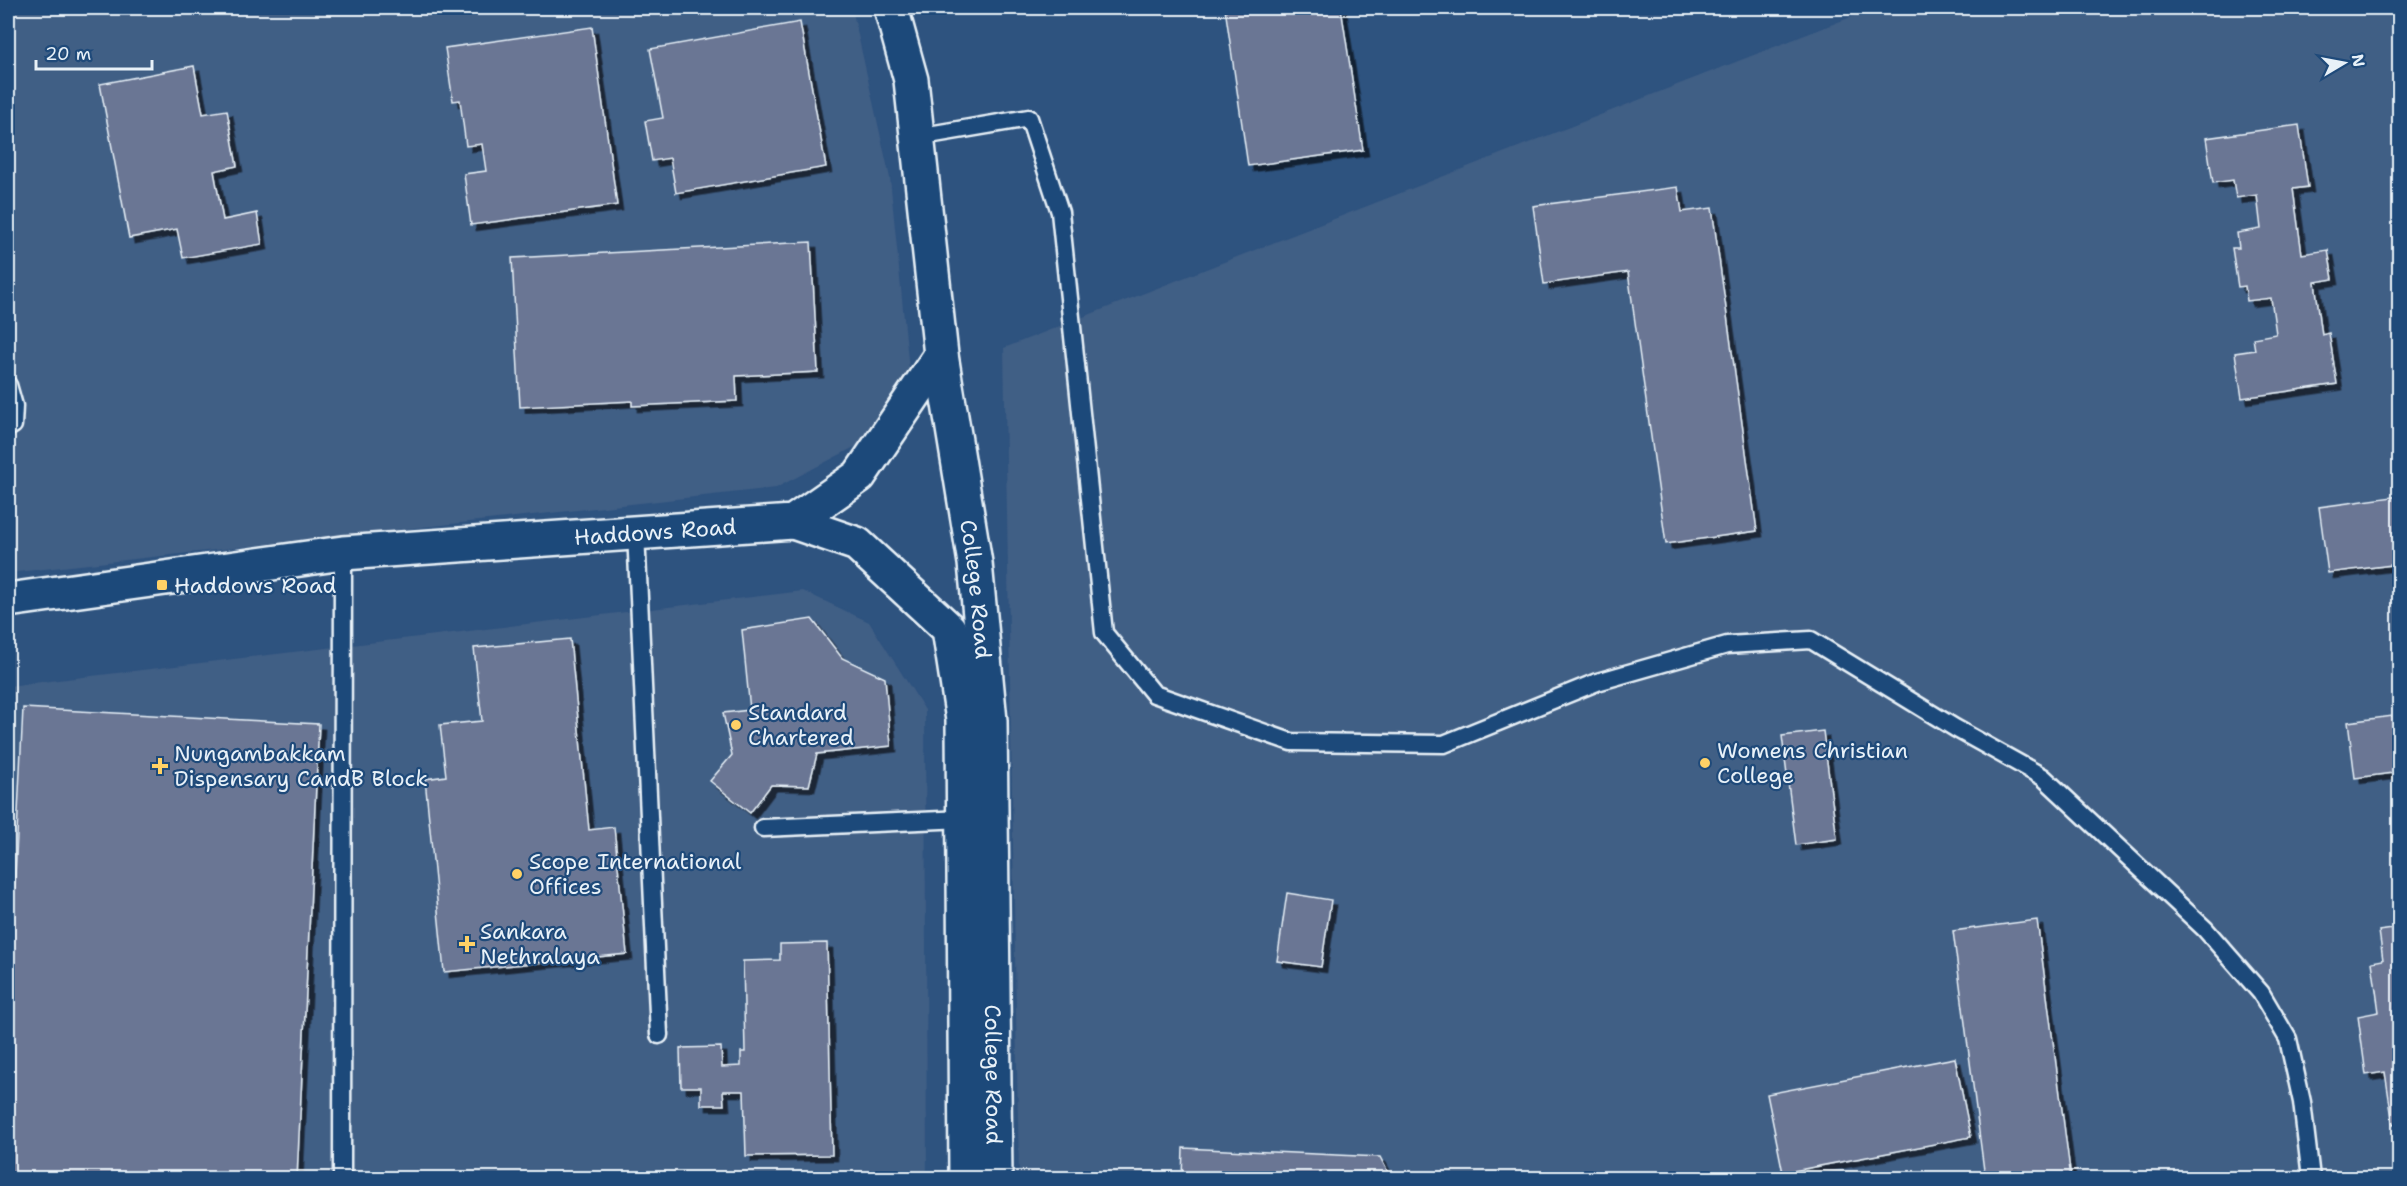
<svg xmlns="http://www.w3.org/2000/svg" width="2407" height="1186" viewBox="0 0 2407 1186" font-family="'Shantell Sans',sans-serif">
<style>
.built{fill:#405e85}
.building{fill:#6b7694;stroke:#e8f1f8;stroke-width:1.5;filter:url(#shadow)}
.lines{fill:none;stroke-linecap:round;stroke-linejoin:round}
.lane-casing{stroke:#e8f1f8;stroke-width:21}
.secondary-casing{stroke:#e8f1f8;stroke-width:38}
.primary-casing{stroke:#e8f1f8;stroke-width:38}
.lane{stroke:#1f4a7a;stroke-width:16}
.secondary{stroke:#1f4a7a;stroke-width:33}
.primary{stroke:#1f4a7a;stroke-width:33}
.poi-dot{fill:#ffd166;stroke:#1f4a7a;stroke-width:2}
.labels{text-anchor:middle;stroke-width:4.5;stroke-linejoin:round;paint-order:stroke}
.street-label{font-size:22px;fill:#e8f1f8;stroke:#1f4a7a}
.poi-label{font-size:22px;fill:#e8f1f8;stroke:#1f4a7a;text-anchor:start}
</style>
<defs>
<filter id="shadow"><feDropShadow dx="5.5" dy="5.5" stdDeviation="0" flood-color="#0009"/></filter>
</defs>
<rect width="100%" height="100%" fill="#2e537f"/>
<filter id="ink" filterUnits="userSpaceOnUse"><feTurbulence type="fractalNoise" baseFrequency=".0167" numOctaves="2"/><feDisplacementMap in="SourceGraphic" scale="12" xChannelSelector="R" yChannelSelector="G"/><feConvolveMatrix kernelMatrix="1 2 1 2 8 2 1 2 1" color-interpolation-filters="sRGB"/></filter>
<g filter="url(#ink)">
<!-- built -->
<g class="built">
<path d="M8,8H852L890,178L910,379L864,442L776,488L8,573Z"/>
<path d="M1874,8H2399V1178H1019L1004,348Z"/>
<path d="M803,591L869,622L925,710L927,1178H8V686Z"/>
</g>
<!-- building -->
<g class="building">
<path d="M1225,8H1341L1363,150L1248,166Z"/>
<path d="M800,22L826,167L676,193L670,158L652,161L645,121L663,118L650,49Z"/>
<path d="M592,27L617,205L471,225L464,174L486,171L482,144L466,146L460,100L453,101L445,48Z"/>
<path d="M194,66L203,114L227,110L237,166L214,171L223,220L257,213L262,244L183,258L177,229L129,238L100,84Z"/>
<path d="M2299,125L2308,187L2293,189L2302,254L2328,250L2333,279L2315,282L2322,335L2329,333L2337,384L2242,398L2235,353L2255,350L2253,338L2276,334L2271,298L2247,301L2245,286L2238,287L2232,248H2239L2237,233L2261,229L2257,195L2236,198L2233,180L2213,183L2206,138Z"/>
<path d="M1678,187L1682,212L1712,208L1757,531L1666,544L1628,272L1544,284L1533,206Z"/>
<path d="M811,242L818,372L736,376L737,401L632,406V401L520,407L512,258Z"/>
<path d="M2400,496V564L2328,573L2319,507Z"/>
<path d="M812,619L842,658L885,678L891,746L817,754L809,786L771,785L750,813L710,781L732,755L723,713L750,710L742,630Z"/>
<path d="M570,639L589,830L614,827L627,954L444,972L425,779L446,776L440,725L482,721L474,648Z"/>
<path d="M23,708L319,724L297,1178H8V1023Z"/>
<path d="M2400,715V772L2355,778L2348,722Z"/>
<path d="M1823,731L1837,839L1796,845L1782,736Z"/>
<path d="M1287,893L1331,900L1321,967L1277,961Z"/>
<path d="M2037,920L2071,1178H1985L1953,931Z"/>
<path d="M2400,928V1123L2393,1125L2385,1072L2366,1075L2358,1016L2379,1012L2372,962L2383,960L2379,931Z"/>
<path d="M827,943L832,1155L746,1156L744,1091H723L724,1105H701V1087H681L680,1048L721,1047L722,1067L741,1066V1052H745L743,961L780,960V944Z"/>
<path d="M1955,1058L1971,1137L1783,1173L1767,1094Z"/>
<path d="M1183,1148L1380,1157L1391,1178H1182Z"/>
</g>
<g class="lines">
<defs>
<g id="lane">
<path d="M917,137L1029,118L1060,212L1104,633L1154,694L1291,742L1444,744L1597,682L1727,645L1811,640L1955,728L2043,777L2205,929L2261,993L2288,1039L2302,1102L2311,1178"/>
<path d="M8,385L14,406L13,425L8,428"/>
<path d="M636,532L659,1035"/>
<path d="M763,828L964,819"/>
<path d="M342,1178L343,553"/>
</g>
<g id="secondary">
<path id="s1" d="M941,355L975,563L990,721L995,1178"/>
<path d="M793,522L857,544L949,629L963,720L966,1178"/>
</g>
<g id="primary">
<path id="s2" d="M8,600L343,553L793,522L859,476L941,355L911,80L891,8"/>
</g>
</defs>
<!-- lane casing -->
<use href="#lane" class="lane-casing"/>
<!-- secondary casing -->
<use href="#secondary" class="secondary-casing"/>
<!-- primary casing -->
<use href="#primary" class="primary-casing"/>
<!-- lane -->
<use href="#lane" class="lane"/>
<!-- secondary -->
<use href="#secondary" class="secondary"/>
<!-- primary -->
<use href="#primary" class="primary"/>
</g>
</g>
<!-- markers -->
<g class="poi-dot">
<rect x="156" y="579" width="12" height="12" rx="3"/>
<circle cx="736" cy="725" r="6"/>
<circle cx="1705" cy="763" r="6"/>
<path d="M157 757h6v6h6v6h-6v6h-6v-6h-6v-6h6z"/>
<circle cx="517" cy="874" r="6"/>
<path d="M464 935h6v6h6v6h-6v6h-6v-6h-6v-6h6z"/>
</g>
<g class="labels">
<!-- street labels -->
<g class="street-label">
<text dy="8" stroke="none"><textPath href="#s2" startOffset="651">Haddows Road</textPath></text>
<text dy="8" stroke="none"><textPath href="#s1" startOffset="237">College Road</textPath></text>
<text dy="8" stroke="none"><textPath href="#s1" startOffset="723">College Road</textPath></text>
</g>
<!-- poi labels -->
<g class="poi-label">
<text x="174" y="593">Haddows Road</text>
<text x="748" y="720">Standard<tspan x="748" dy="25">Chartered</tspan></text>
<text x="1717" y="758">Womens Christian<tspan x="1717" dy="25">College</tspan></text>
<text x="174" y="761">Nungambakkam<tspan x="174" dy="25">Dispensary CandB Block</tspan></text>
<text x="529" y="869">Scope International<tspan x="529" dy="25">Offices</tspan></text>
<text x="480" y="939">Sankara<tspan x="480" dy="25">Nethralaya</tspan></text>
</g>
</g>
<!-- margin -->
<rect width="2407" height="1186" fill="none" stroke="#1f4a7a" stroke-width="30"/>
<rect x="15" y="15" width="2377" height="1156" fill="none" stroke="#e8f1f8" stroke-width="2" filter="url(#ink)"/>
<!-- north arrow -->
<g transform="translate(2344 63) rotate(80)" stroke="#1f4a7a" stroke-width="4.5" paint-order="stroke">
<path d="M0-4.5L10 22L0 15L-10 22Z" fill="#e8f1f8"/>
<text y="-9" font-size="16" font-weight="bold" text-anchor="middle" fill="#e8f1f8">N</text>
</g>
<!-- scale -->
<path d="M36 60v9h116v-9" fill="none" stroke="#e8f1f8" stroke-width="3"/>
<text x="45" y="60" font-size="18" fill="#e8f1f8" stroke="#1f4a7a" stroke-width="4.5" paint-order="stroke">20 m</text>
</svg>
